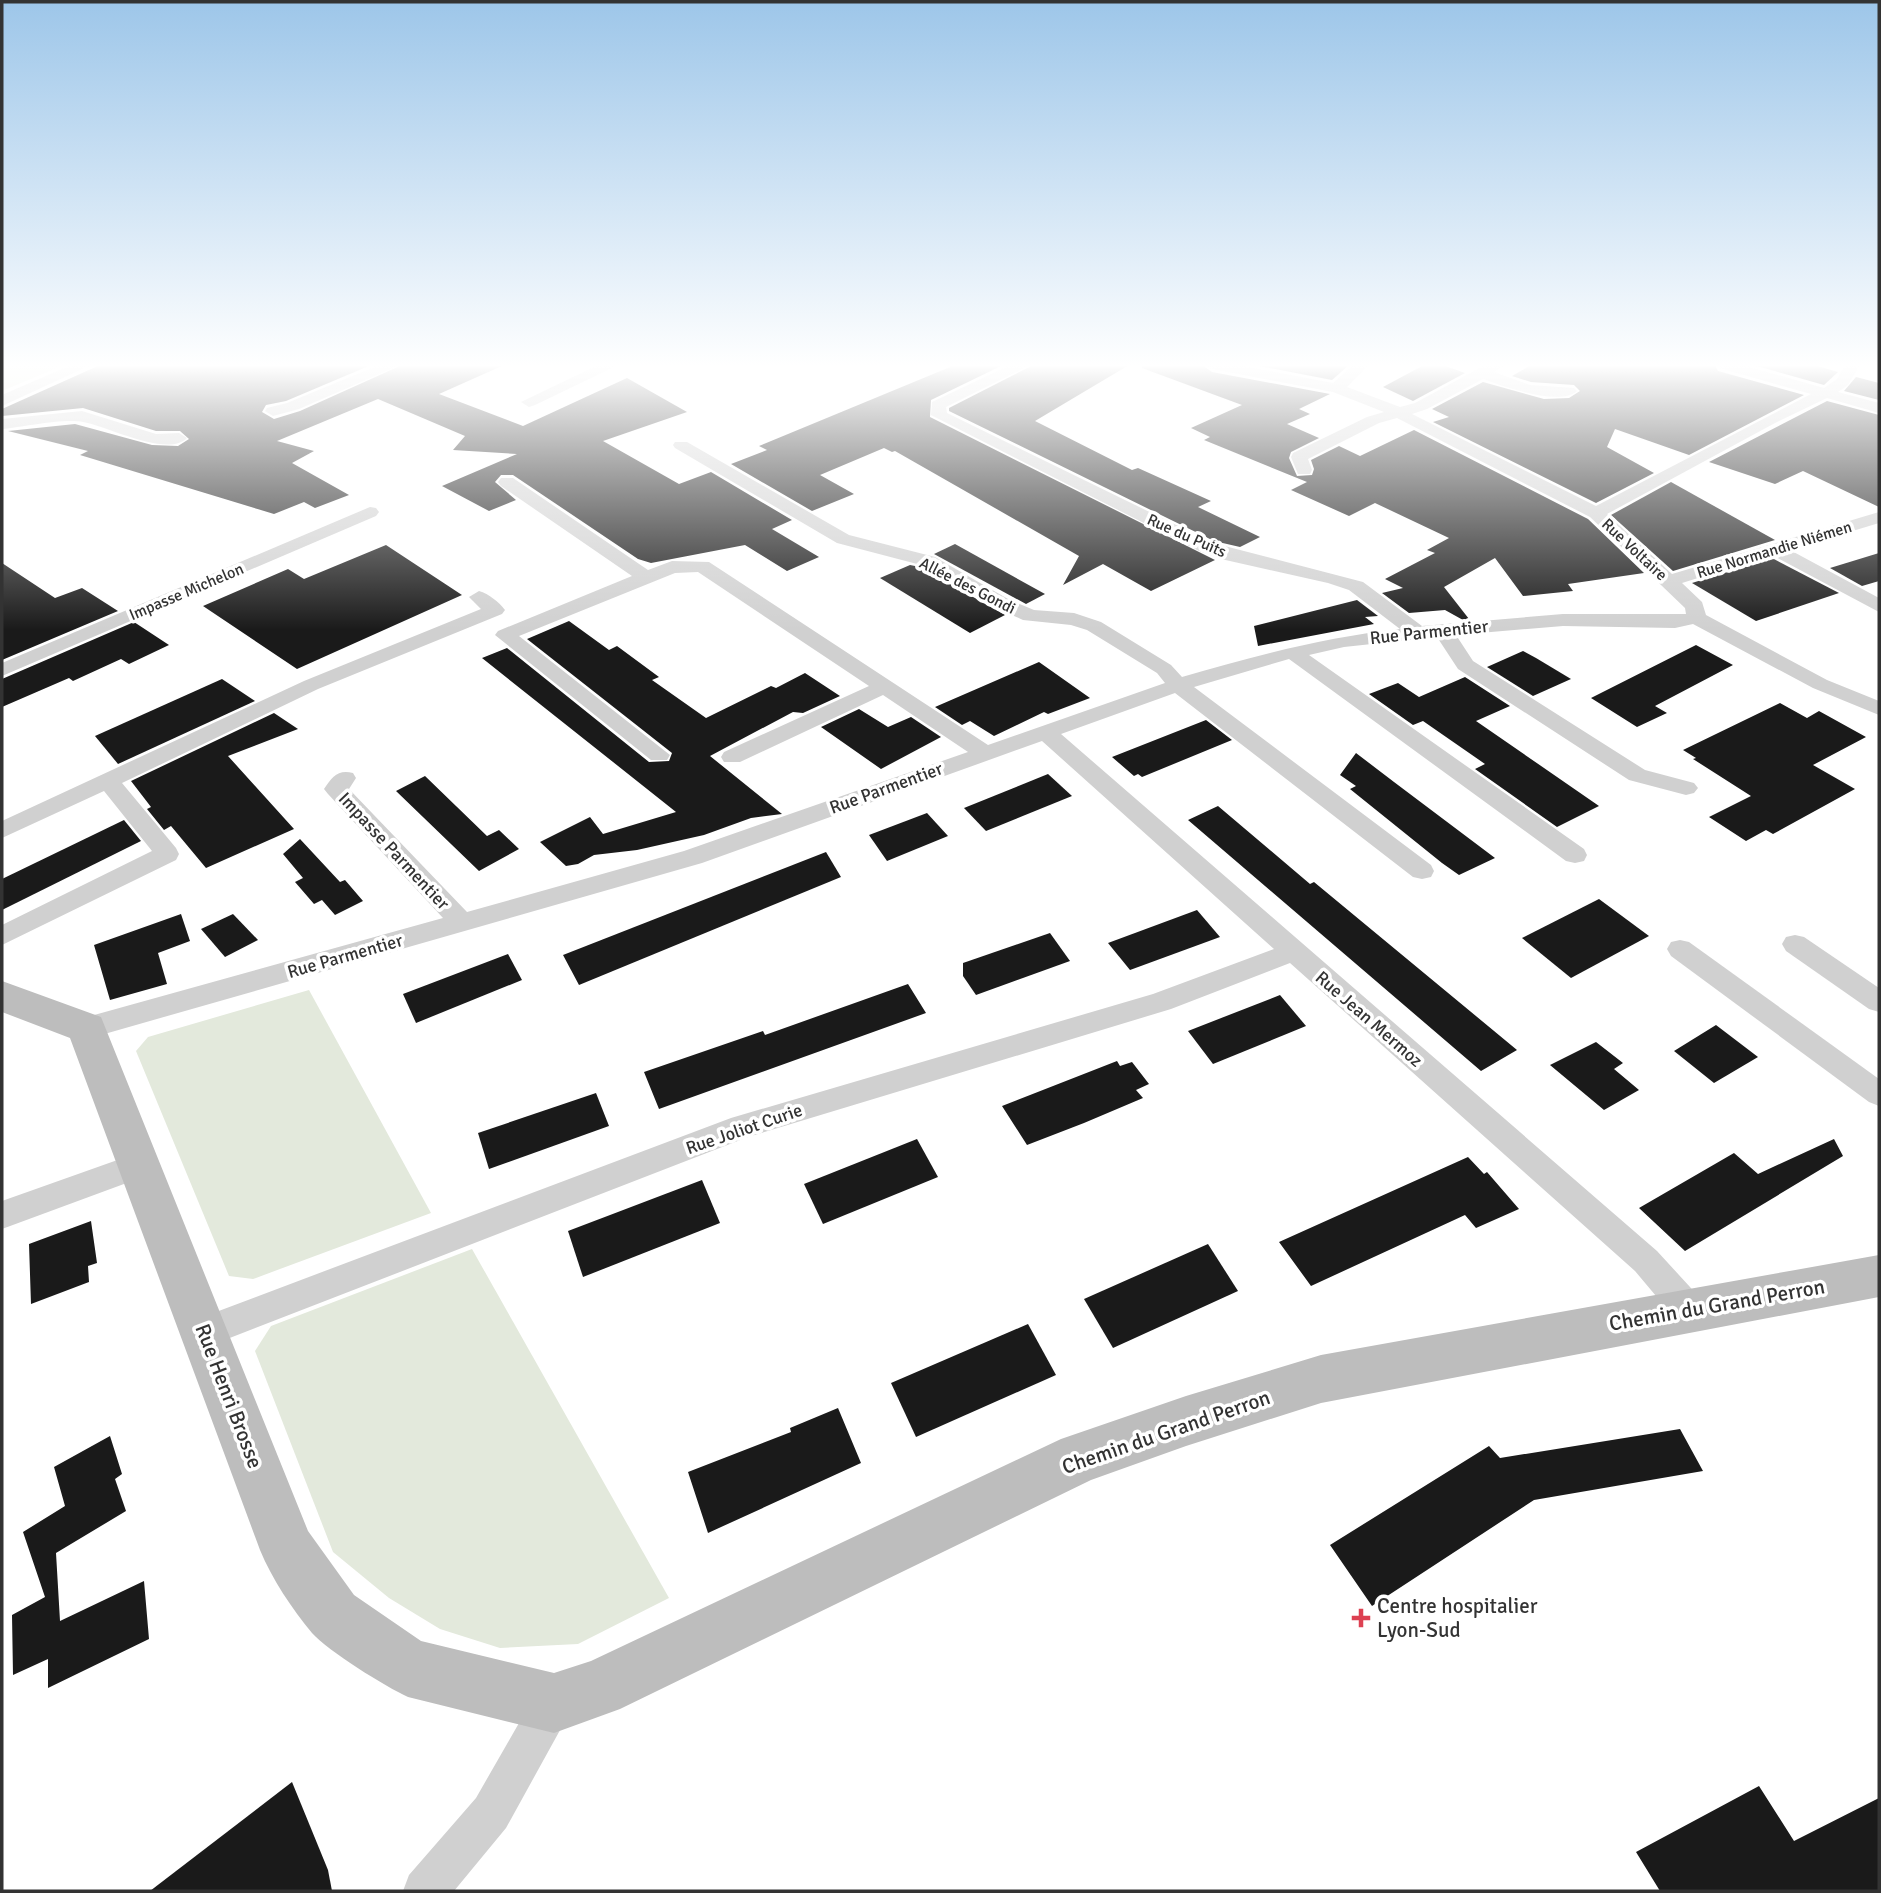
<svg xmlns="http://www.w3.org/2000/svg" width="1881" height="1893" viewBox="0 0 1881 1893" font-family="Signika,sans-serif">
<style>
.green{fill:#e3e9dc}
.building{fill:#1a1a1a}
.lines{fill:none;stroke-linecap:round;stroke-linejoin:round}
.street{fill:#d0d0d0;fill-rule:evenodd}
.secondary{fill:#bdbdbd;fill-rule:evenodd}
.poi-dot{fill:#dd4152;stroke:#fff;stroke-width:2.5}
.labels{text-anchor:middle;stroke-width:7;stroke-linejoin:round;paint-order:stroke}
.far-street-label{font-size:16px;fill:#333;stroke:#fff}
.street-label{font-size:18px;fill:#333;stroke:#fff}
.near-street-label{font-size:21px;fill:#333;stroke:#fff}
.near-poi-label{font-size:21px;fill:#333;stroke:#fff;text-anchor:start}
</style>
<rect width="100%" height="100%" fill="#fff"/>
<!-- green -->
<g class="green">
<path d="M2,365H64L2,391Z"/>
<path d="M309,990L431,1213L253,1279L229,1276L136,1051L148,1037Z"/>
<path d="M472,1249L669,1598L578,1644L500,1648L440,1629L389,1598L333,1552L255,1351L271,1326Z"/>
</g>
<!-- building -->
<g class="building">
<path d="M100,365H371L286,401L266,405L262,412L274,419L300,411L402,365H504L439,394L523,426L627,378L687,412L603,441L679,484L711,472L792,520L772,529L819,557L787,571L745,545L651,563L638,559L513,475H501L495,482L516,500L489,511L442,486L517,454L453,450L465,436L378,399L277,441L314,451L292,463L349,495L315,508L304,502L274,514L80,455L88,451L8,431L75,424L152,445L178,446L189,439L180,431H156L83,408L2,416V409Z"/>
<path d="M955,365H1003L931,400L930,417L1215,560L1151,591L1103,564L1063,585L1079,556L895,451L892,452L884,448L820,475L854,494L812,511L731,464L767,450L759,446Z"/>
<path d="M1033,365H1129L1035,421L1132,470L1138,468L1211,501L1198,507L1260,537L1240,547L1214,541L949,411V408Z"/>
<path d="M1143,365H1202L1212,372L1330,394L1299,409L1310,414L1287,424L1319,438L1291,452L1289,458L1297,476L1312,475L1314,469L1311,460L1339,446L1360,456L1414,430L1588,519L1644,573L1568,584L1573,591L1523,596L1495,558L1444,587L1469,619L1463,620L1445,610L1409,613L1382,593L1403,588L1385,579L1435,553L1427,550L1449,538L1375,503L1349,516L1291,490L1307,482L1204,440L1210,437L1191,428L1242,405L1142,368Z"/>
<path d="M1254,365H1349L1332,380Z"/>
<path d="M1424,365H1443L1465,373L1413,401L1383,387Z"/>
<path d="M1531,365H1715L1718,371L1804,395L1689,455L1615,429L1607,447L1654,473L1596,503L1433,422L1449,417L1432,409L1483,382L1544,399L1569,398L1580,391L1574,385L1531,382L1512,376Z"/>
<path d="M1753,365H1814L1838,372L1824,385Z"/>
<path d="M1856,377L1879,383V400L1844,391Z"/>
<path d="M1827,401L1879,415V507L1803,471L1775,484L1709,462Z"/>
<path d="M1671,482L1775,540L1673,571L1611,515Z"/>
<path d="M955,544L1045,594L1026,604L934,554Z"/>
<path d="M386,545L462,595L297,669L203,606L288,569L304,579Z"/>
<path d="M1879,553V581L1862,586L1830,568Z"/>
<path d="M1772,558L1839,593L1756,621L1692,583Z"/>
<path d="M2,563L55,598L82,588L118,611L2,660Z"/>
<path d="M910,565L920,567L1005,615L970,633L880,578Z"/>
<path d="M1357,600L1378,616L1365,617L1374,624L1258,646L1254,626Z"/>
<path d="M569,621L609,650L617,646L659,677L652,680L706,718L771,686L776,688L805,673L840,696L803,713L793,712L710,756L782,814L751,818L704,835L637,850L594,855L578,864L566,866L540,842L590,817L603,834L676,812L482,658L507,648L649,762L669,761L672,753L527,639Z"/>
<path d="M134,622L169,645L129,664L121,659L73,681L69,678L2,707V679Z"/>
<path d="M1696,645L1733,665L1655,706L1667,713L1637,727L1591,698Z"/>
<path d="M1523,651L1536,658L1571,679L1533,696L1487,667Z"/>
<path d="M1039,662L1090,698L1048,714L1044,712L994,736L970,721L962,725L935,707Z"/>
<path d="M1465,677L1510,706L1476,721L1599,806L1557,827L1475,769L1485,764L1423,721L1413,725L1369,694L1398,683L1419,697Z"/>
<path d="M222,679L255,701L118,764L95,736Z"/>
<path d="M1780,703L1807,718L1819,711L1866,737L1813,765L1855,789L1773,834L1766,830L1746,841L1709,817L1751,796L1693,759L1696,758L1683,750Z"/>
<path d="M859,709L888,727L911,717L941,737L881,769L821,727Z"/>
<path d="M274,713L298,729L228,756L294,829L206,868L171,826L164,830L147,809L151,807L131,781Z"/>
<path d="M1206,720L1232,740L1142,777L1138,774L1134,776L1112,757Z"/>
<path d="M1356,753L1394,782L1495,858L1459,875L1442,863L1350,789L1356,786L1340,775Z"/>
<path d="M1048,774L1072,796L986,831L964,808Z"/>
<path d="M425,776L487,836L499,830L519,849L479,871L396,791Z"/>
<path d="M1218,806L1310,884L1314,882L1517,1050L1481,1071L1188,820Z"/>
<path d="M927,813L948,836L887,861L869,835Z"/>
<path d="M124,820L141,841L2,910V879Z"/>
<path d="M300,839L340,882L345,880L363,901L335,915L322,900L314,904L295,882L303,878L283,854Z"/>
<path d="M826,852L841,877L579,985L563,955Z"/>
<path d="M1599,899L1649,936L1571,978L1522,938Z"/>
<path d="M1197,910L1220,937L1130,970L1108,943Z"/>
<path d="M181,914L190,941L158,953L167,984L110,1000L94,945Z"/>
<path d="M233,914L258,940L225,957L201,929Z"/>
<path d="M1050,933L1070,961L976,995L963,976V963Z"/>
<path d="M508,954L522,980L416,1023L403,994Z"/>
<path d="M908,984L926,1013L659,1109L644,1072L763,1031L765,1035Z"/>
<path d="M1280,995L1306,1026L1213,1064L1188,1031Z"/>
<path d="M1716,1025L1758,1057L1714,1083L1674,1051Z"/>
<path d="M1596,1042L1623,1063L1614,1069L1639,1090L1604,1110L1550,1065Z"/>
<path d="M1117,1061L1120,1066L1132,1062L1149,1084L1136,1090L1143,1098L1084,1123L1027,1145L1002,1106Z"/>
<path d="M596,1093L609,1126L489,1169L478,1133Z"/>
<path d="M917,1139L938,1177L823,1224L804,1184Z"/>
<path d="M1834,1139L1843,1156L1685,1251L1639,1208L1734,1153L1758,1174Z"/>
<path d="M1468,1157L1484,1174L1487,1172L1519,1209L1476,1228L1465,1215L1311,1286L1279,1242Z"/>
<path d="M702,1180L720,1223L583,1277L568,1231Z"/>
<path d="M91,1221L97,1263L88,1266L89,1282L31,1304L29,1244Z"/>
<path d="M1208,1244L1238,1291L1113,1348L1084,1299Z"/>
<path d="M1028,1324L1056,1375L916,1437L891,1383Z"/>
<path d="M838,1408L861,1463L708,1533L688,1472L791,1432L790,1428Z"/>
<path d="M1680,1429L1703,1471L1534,1500L1372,1606L1330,1545L1489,1446L1500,1458Z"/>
<path d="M110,1436L122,1474L115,1479L126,1511L56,1553L60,1621L144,1581L149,1639L48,1688V1659L13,1675L12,1615L45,1597L23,1532L65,1506L54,1467Z"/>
<path d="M292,1782L328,1870L332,1891H150Z"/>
<path d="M1759,1786L1794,1841L1879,1798V1891H1660L1636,1852Z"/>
</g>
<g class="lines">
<!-- street -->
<g class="street">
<path d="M71,365H91L2,406V395Z"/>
<path d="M379,365H400L299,409L273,416L265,411L267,408L287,403Z"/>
<path d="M598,365H618L535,405L529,407L521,402Z"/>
<path d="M1010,365H1030L946,407L947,413L1213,543L1363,582L1422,626L1563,614H1686L1685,608L1590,517L1397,418L1379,423L1308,459L1312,470L1310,474H1298L1291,457L1293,453L1367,417L1384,412L1333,392L1212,369L1205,365H1238L1333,383L1353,365H1369L1347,387L1400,407L1415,403L1485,365H1504L1494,372L1530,385L1574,388L1577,391C1559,407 1503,386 1483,379L1427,409L1412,414L1596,506L1811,394L1719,368L1717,365H1742L1824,388L1837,379L1845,365H1860L1848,385L1838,392L1879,403V413L1827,398L1775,423L1607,514L1672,574L1879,512V523L1790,550L1879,598V612L1772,555L1682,583L1702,602L1706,615L1827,680L1879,701V715L1813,688L1693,624L1675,628L1563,626L1456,635L1473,661L1645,770L1694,783L1698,788L1694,793L1686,795L1629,780L1458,669L1437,637L1344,647L1309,655L1584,849L1587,855L1584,861L1575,863L1566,861L1289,659L1194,687L1431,865L1434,871L1431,877L1422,879L1413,877L1175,693L1061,734L1657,1251L1701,1299L1706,1310L1701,1321L1689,1325L1677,1321L1635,1271L1290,963L1171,1009L748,1137L204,1348L192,1343L187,1332L192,1321L731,1118L1153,994L1274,949L1042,741L702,863L87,1039L77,1036L73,1028L77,1020L87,1017L443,918L328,794L324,789C332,777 338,769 353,773L356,778L349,789L467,912L684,851L968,752L883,695L740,762H724L721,757L724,752L869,686L698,572L675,573L519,636L670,755L667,760H651L495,635L498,631L632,576L501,486L498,482L501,478H513L648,570L672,561L709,562L988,745L1165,683L1157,673L1087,630L1071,625L1023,620L994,607L921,565L837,543L675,448L673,445L675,442H687L849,535L935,557L1008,599L1034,610L1074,613L1101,622L1171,665L1182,677C1255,656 1325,637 1400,629L1349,590L1328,583L1221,559L1199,551L931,415L932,402Z"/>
<path d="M82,411L156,434L179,433L187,438C168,458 107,426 83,422C64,418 23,427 2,429V419Z"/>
<path d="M370,507L376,508L379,512L376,516L2,676V663Z"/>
<path d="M479,591C489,594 499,602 505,610L502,614L318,689L122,783L176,848L179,854L176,860L2,945V925L152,851L104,791L2,838V821L304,681L481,609L469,597Z"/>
<path d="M1795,935L1804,937L1879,988V1012L1869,1009L1786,951L1782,944L1786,937Z"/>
<path d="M1680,940L1689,942L1879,1079V1106L1869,1102L1671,956L1667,949L1671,942Z"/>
<path d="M140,1152L151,1156L155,1165L151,1174L2,1229V1201Z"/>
<path d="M554,1682L569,1688L575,1703L506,1828L454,1891H403L409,1875L476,1798L539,1688Z"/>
</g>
<!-- secondary -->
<path class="secondary" d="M2,981L101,1017L308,1531L354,1595L421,1641L554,1673L591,1661L1061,1439L1186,1396L1321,1355L1879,1255V1297L1321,1403L1186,1446L1091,1480L620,1709L554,1733L408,1697C386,1687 328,1651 312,1633C292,1609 272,1579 260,1550L70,1038L2,1012Z"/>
</g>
<!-- sky -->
<linearGradient id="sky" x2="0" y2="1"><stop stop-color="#9dc6e9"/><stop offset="0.58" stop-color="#fff"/><stop offset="1" stop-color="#fff" stop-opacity="0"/></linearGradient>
<rect width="1881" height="630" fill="url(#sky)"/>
<!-- markers -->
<path class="poi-dot" d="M1357.5 1607.5h7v7h7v7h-7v7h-7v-7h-7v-7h7z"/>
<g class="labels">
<!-- far-street labels -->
<g class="far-street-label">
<text transform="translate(1187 535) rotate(24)" y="6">Rue du Puits</text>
<text transform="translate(1635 549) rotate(43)" y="6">Rue Voltaire</text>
<text transform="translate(1774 549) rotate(-17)" y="6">Rue Normandie Niémen</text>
<text transform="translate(968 585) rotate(27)" y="6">Allée des Gondi</text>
<text transform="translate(186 591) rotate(-23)" y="6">Impasse Michelon</text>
</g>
<!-- street labels -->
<g class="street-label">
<text transform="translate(1429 632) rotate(-6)" y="6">Rue Parmentier</text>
<text transform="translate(886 788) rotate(-20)" y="6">Rue Parmentier</text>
<text transform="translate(394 851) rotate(47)" y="6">Impasse Parmentier</text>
<text transform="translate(345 956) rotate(-16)" y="6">Rue Parmentier</text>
<text transform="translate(1369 1019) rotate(41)" y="6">Rue Jean Mermoz</text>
<text transform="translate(744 1129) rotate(-19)" y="6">Rue Joliot Curie</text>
</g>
<!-- near-street labels -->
<g class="near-street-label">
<text transform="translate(1717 1305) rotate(-10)" y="7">Chemin du Grand Perron</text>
<text transform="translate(229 1396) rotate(69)" y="7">Rue Henri Brosse</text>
<text transform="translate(1166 1432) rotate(-19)" y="7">Chemin du Grand Perron</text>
</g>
<!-- near-poi labels -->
<g class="near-poi-label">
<text x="1377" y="1613">Centre hospitalier<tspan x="1377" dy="24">Lyon-Sud</tspan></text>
</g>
</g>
<!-- border -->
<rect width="1881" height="1893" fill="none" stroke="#333333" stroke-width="7"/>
</svg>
